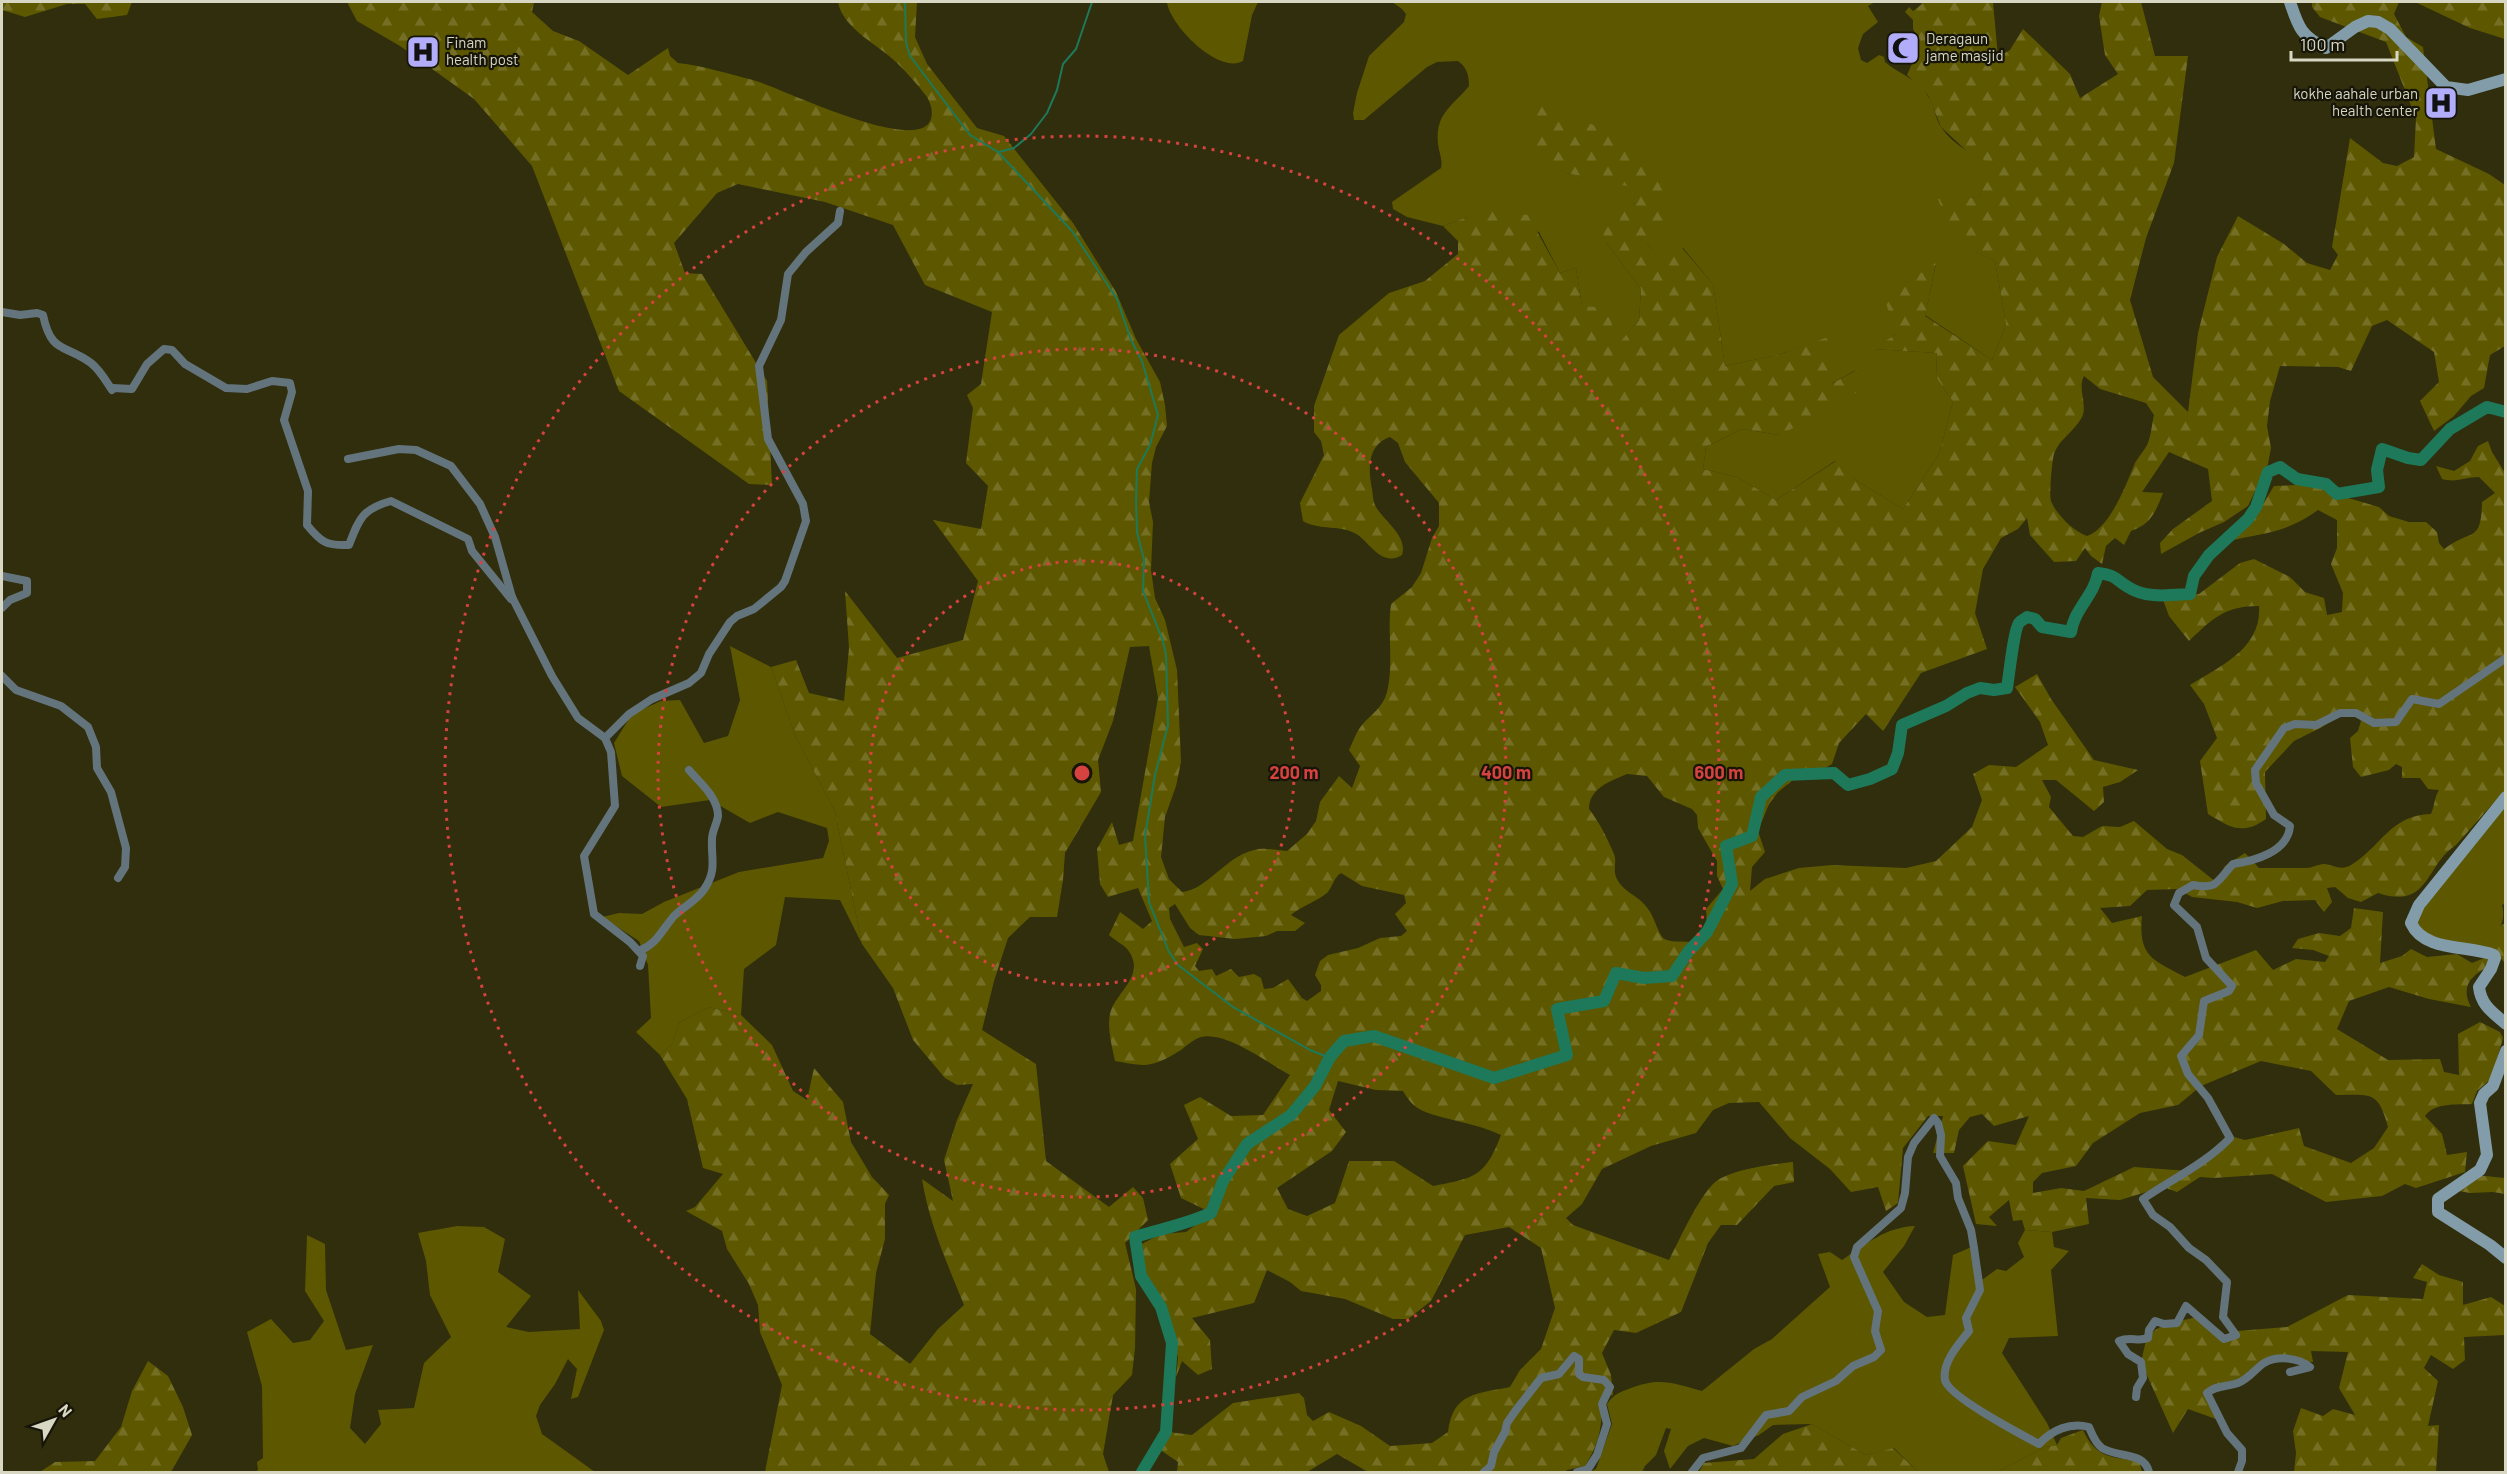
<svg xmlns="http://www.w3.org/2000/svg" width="2507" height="1474" viewBox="0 0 2507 1474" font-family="Barlow,sans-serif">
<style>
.green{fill:#5d5800}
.forest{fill:url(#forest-firs);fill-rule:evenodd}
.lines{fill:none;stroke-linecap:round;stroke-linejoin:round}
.stream{stroke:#1d795a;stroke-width:2}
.river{stroke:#1d795a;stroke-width:12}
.minor{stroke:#64747c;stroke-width:8}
.secondary{stroke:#829da9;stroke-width:12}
.ring{fill:none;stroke:#d6423f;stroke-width:3;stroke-dasharray:3 6}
.labels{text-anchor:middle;stroke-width:4.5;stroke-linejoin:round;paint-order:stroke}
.poi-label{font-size:15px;fill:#d7d7c4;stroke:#161507;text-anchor:start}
.centre{fill:#d6423f;stroke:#161507;stroke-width:3}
.ring-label{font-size:18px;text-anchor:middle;font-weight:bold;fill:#d6423f;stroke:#161507;stroke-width:4.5;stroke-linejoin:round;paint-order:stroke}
</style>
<defs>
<pattern id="forest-firs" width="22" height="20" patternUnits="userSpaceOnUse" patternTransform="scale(1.5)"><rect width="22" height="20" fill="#5d5800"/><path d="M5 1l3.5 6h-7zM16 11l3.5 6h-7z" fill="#746f24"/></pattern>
</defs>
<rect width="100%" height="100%" fill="#302e0c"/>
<!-- green -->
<g class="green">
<path d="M1167,2H1258L1252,15L1243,61C1218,75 1169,24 1167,2Z"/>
<path d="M1392,2H1875L1868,6L1878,22L1863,34L1858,48L1861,60L1867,63L1879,55L1884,57L1885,62C1899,74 1918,79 1928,96C1934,105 1935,118 1941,127C1953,145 1974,156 1994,164L1979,197L1939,200L1956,243L1995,261L2006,325L1992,360L1925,315L1936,264L1896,334L1874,349L1937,353L1936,377L1953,402L1939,454L1903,509L1857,481L1835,461L1776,500L1737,477L1703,469L1706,447L1742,429L1779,435L1856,370L1831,384V337L1781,354L1725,366L1713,284L1683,248L1664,268L1647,243L1648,158L1566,173L1637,187L1633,206L1606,242L1641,289L1639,320L1616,348L1582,306L1576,268L1560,273L1539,232L1467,217L1443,226L1407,217L1393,209L1392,202L1441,168C1443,160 1439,153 1438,144C1435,113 1452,107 1469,86C1469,76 1467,67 1458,61L1437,62L1427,67L1364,120H1354L1353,113L1357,93L1369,56L1404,22L1406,14L1402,9Z"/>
<path d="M730,646L771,667L795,735L835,812L862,944L840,900L785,897L776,945L744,969L741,1015L709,1007L680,1022L672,1044L660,1055L636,1032L651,1018L648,965L639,941L602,917L619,913L642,914L664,902L739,872L823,858L829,841L827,828L778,812L750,823L710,800L661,807L622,776L614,743L632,714L661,701L680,700L704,743L728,736L740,700Z"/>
<path d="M2505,800L2506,903L2502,905C2507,922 2496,935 2486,949L2438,939L2413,927L2414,906Z"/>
<path d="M457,1226L484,1227L505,1239L498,1272L531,1296L506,1327L529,1332L580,1329L578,1290L601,1321L604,1330L578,1397L571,1399L577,1369L568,1359L555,1384L540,1405L536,1416L542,1434L595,1472H255L258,1470L257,1462L263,1458L262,1386L247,1332L271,1319L293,1343L310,1340L324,1321L305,1291L307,1235L325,1244L326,1290L346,1350L373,1345L355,1394L350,1428L365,1444L381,1424L378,1410L414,1408L424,1363L451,1337L430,1295L426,1261L418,1233Z"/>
<path d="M1915,1226L1904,1246L1883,1272L1904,1302L1927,1317L1945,1315L1953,1255L1976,1245L1982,1280L1997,1269L2006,1271L2024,1257L2018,1243L2025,1230L2052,1232L2054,1247L2069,1251L2051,1270L2058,1336L2009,1338L2002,1353L2047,1423L2057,1445L2045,1447L1997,1472H1918L1894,1448L1866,1455L1812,1424L1773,1425L1759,1435L1733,1446L1704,1438L1688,1446L1670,1469L1664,1451L1671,1429L1666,1428L1656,1455L1645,1466L1642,1472H1589L1596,1469L1612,1424L1607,1404C1614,1394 1620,1392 1631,1388C1660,1377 1673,1383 1702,1391L1754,1349L1772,1339L1830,1287L1818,1254L1830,1252L1842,1260C1866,1244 1886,1227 1915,1226Z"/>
</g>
<!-- forest -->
<g class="forest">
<path d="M2,2H132L127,15L97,19L85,4H67L25,17L2,10Z"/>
<path d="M347,2H534L532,12L553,31L579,41L628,75L668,48L670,56L678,63C704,66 729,74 753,80C779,87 919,157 931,119C933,111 931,104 927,97C918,85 907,73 897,63C879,45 843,29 838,2H917L915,37L927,64L977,128L1004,136L1073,223L1116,292L1136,339L1160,382L1165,405L1167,426L1156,447L1152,463L1149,502L1153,522L1151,570L1155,598L1165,620L1177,670L1181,762L1176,786L1165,817L1161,857L1169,879L1182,892C1207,890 1226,856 1254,850C1264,847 1276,850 1287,851L1307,834L1316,821L1320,802L1339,776L1352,788L1360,766L1349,750C1353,742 1356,732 1362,725C1371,714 1383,708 1387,692C1394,663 1387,634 1391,604L1412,587L1421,573L1432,538L1439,526V503L1405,462L1398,443L1390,437C1367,445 1368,469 1372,489C1373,495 1373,502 1376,507C1385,522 1408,536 1402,555C1383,567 1371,545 1358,535C1342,524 1319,531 1303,521L1300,503L1324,455L1321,441L1314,432V406L1339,335L1389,293L1425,281L1458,254V241L1443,226L1467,217L1494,210L1528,215L1560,273L1576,268L1582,306L1609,308L1616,347L1639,320L1641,289L1606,242L1599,222L1633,206L1636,188L1566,173L1532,155L1534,103L1607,130L1648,158L1676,222L1647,243L1664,267L1682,248L1713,284L1725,366L1781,354L1831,336V384L1857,370L1860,390L1829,410L1779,435L1742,429L1706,447L1703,469L1737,477L1776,500L1836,461L1857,481L1903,509L1939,454L1953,402L1936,377L1937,353L1873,349L1896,334L1884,297L1936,263L1925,316L1992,360L2006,325L1995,261L1955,243L1938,199L1979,197L1993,164L1970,154L1941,127L1928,95L1907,75L1919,48V40L1913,29V20L1905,12L1909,7L1913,11L1922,4L1921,2H1993L1998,57L2010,50L2023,29L2070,74L2080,98L2118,74L2105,55L2099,16L2102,2H2141L2155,56H2188L2174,163L2146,238L2130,300L2153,377L2188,412L2198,333L2217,257L2238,216L2284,244L2307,263L2330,270L2338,255L2332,247L2350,138L2383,163L2397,166L2414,157L2416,118L2386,42L2320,17L2312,7V2H2399L2394,14L2406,37L2423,47L2436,149L2489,174L2505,185V346L2490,355L2484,388L2471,396L2454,416L2434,431L2420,401L2439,382L2434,352L2387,320L2372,326L2351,371L2338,367L2280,366L2270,401L2267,426L2271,448L2268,464L2248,506L2224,522L2199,533L2161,554L2160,543L2173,529L2212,501L2208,469L2169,452L2142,492L2163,493C2155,513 2151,524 2131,531L2124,545L2115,538L2106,546L2102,564L2091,556L2085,548L2076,561L2054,562L2030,535L2027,518L2018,529L2001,538L1983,569L1975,613L1987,649L1921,673L1883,731L1866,714L1839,743L1832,764L1805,780H1793L1778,792L1769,804L1758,831L1765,852L1752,867L1750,891L1765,879L1799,868L1832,865L1906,868L1936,861L1972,827L1982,800L1973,774L1989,765L2016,767L2048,745L2040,722L2015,687L2037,674L2051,699L2094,760L2138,770L2120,782L2103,787L2104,802L2094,811L2056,780H2042L2051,797L2049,807L2073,836L2083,837L2102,826L2120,827L2134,821L2167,849L2182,855L2216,882L2225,866L2245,853L2259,868C2275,868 2290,868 2306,868C2312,868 2318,864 2324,864C2334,865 2341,871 2351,865C2381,847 2390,815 2431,814C2435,805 2434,798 2439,790L2428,789L2420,778H2402V767L2396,764L2389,770L2361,777L2353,767L2350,738L2358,731L2361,721L2358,717L2341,715L2322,727L2294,741L2265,772L2266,819C2242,836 2230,827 2208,814L2200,761L2217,738L2204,704L2190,685C2221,666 2262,648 2259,606C2225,606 2213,618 2189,641L2169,616L2162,597L2199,594L2240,563L2254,559L2290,577L2305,592L2324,598L2327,615L2342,612L2343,593L2331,564L2337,548V520L2318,510C2286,533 2265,533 2228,541L2236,531L2255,517L2274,486L2321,484L2341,496L2379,507L2389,516L2409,522H2426L2437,532L2439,543L2444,549C2472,528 2481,544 2482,502L2495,493L2479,477C2465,477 2457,483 2442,479L2436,466L2454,471L2470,461L2478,446L2488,441L2492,452L2505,473V790L2456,845C2424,866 2430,910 2378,893L2361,902L2348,898L2335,887L2327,888L2332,902L2324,912L2315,900L2283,901L2257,908L2237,902L2192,897L2178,889L2147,890L2130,906L2100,908L2112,923L2142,916C2138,957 2153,960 2185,977L2256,950L2273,970L2296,959L2325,962L2329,956L2313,950L2292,948L2298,939L2319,933L2340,936L2351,928L2354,908L2383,912L2380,963L2402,956L2411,949L2427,957L2457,954L2472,963L2492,955L2489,966C2471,976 2460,986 2471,1007L2429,999L2389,987L2349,1001L2337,1029L2388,1060L2440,1059L2444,1072L2459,1075L2458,1034L2480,1022L2500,1032L2503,1038L2491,1079L2477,1091L2472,1104C2457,1105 2435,1102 2425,1116L2442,1134L2447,1155L2467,1152L2465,1172L2416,1188L2405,1184L2382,1196L2326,1202L2272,1174L2214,1178L2200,1177L2177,1192L2163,1187L2120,1200L2086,1198L2089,1224L2052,1232L2025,1230L2022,1220L2013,1221L2009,1200L1989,1217L1997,1226L1976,1224L1963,1166L1988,1141L2016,1145L2029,1116L1994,1126L1982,1114L1970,1117L1959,1130L1954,1153H1933L1943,1116H1928L1903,1148L1898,1203L1886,1211L1878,1187L1851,1192L1830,1169L1790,1138L1759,1102L1729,1103L1713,1110L1696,1133L1651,1146L1602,1169L1582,1204L1566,1218L1573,1225L1669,1260C1681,1237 1696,1202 1713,1184C1726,1170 1773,1164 1793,1162L1794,1182L1774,1186L1737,1225H1721L1708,1243L1681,1312L1636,1333L1614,1330L1602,1353L1611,1375L1613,1395L1601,1397C1603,1425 1600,1442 1585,1466L1567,1470L1565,1472H1368L1337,1454L1307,1472H1177L1178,1462L1159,1449L1169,1438V1432L1192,1435L1233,1403L1299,1393L1304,1398L1307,1415L1313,1421L1329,1412L1361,1426L1390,1446L1432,1443L1448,1432C1453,1392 1477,1394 1510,1387L1520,1370L1541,1349L1555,1308L1541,1248L1509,1227L1465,1235L1431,1301L1408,1319H1393L1345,1299L1301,1291L1290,1282L1267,1270L1254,1303L1192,1318L1210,1340L1212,1369L1198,1375L1182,1361L1176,1377L1178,1357L1162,1306L1142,1276L1140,1245L1161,1234L1186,1232L1212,1213L1181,1198L1170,1164L1198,1139L1184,1105L1200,1097L1231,1116L1263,1115L1290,1075C1268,1063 1226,1031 1201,1037C1194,1039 1186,1046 1181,1050C1152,1068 1147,1067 1115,1061C1112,1046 1107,1029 1110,1014C1115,992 1147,976 1128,950C1123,944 1114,940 1109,935L1120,912L1143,929L1152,921L1138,888L1108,897L1100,884L1097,849L1112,822L1119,845L1133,841L1158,698L1149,646L1130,647L1113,721L1098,760L1101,792L1065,853L1063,880L1057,917H1030L1008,938L994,981L982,1030L1036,1064L1046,1161L1109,1207L1133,1187L1143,1198L1148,1220L1125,1243L1136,1289L1135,1348L1132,1375L1113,1395L1103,1454L1109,1472H765L782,1385L760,1332L758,1305L749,1284L727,1249L722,1231L686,1211L695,1207L723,1174L703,1168L687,1099L660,1055L672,1044L680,1022L709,1007L741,1015L772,1045L793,1091L807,1100L814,1068L843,1102L851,1142L872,1177L889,1195L885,1204V1239L876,1273L870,1334L910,1364L938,1329L964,1305C947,1263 929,1223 922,1179L953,1201L944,1160L957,1120L973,1084L957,1085L945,1078L913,1040L893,988L862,944L835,812L795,735L771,667L796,660L809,693L844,701L849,648L845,591L897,658L963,640L978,581L933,520L981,529L988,486L966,463L973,408L967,395L981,384L992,312L925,285L893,225L825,202L738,184L717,193L674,243L685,273L702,274L767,381L772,485L749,484L619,391L532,166L474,99L400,46L357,21ZM2084,376L2100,389L2146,403L2154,415C2152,424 2151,435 2148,443C2145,450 2139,456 2135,463C2126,485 2110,528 2087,536C2074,532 2056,514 2051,501C2049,495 2052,461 2054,454C2059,439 2075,431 2082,417C2088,404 2077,389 2084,376ZM1627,774L1647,776L1664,797L1692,809L1697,815L1698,828L1717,861V876L1723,889L1706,909L1707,923L1691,942C1683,941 1669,943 1663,938C1658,933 1654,916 1648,909C1639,895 1623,893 1616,877C1613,869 1617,861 1614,854C1607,838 1600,823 1589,809C1589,788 1611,781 1627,774ZM1341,873L1362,886L1404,895L1406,903L1395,914L1407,931L1401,936L1380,938L1358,948L1328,955L1320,961L1315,975L1321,985V991L1307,1001L1302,998L1288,979L1273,988L1264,989L1261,978L1254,974L1239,977L1231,969L1216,976L1212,969L1199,971L1195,966L1203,949L1197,943L1184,947L1170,919L1169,908L1175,904L1190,928L1199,935L1235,939L1266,936L1277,931H1295L1305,923L1291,915C1301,906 1318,901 1327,893C1333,887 1333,878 1341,873ZM2261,1061L2311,1071L2336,1095C2371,1095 2378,1090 2388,1127L2374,1148L2351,1163L2304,1146L2299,1128L2245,1140L2234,1137L2189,1171L2134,1167L2084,1191L2061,1188L2033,1193V1182L2042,1173L2076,1166L2093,1143L2140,1113L2178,1105L2201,1086ZM1338,1081L1376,1090L1403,1091C1408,1100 1414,1107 1423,1111C1448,1121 1476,1123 1501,1135C1485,1177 1475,1178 1433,1186L1394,1161H1349L1335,1203L1307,1216L1288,1209L1277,1188L1332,1151L1346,1132L1329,1110Z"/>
<path d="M2415,2H2505V39L2470,28Z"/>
<path d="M2505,923V963L2496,953L2486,949L2488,935Z"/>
<path d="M2475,1175L2505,1178V1194L2493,1192L2470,1193L2447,1189Z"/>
<path d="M2422,1264L2439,1275L2463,1282V1305L2491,1297L2505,1306V1335L2464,1337L2465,1360L2453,1369L2431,1355L2424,1368L2438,1381L2428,1426L2439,1425L2436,1472H2294L2296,1453L2293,1431L2301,1408L2323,1416L2333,1409L2355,1415L2339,1388L2348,1352L2311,1351L2313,1362L2271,1360L2247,1379L2206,1396L2216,1419L2188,1409L2173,1433L2141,1362C2143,1355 2144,1346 2147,1339C2157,1322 2182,1322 2199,1316L2226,1341L2237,1331L2287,1327L2348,1295L2423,1299L2427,1282L2413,1278Z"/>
<path d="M148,1361L168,1376L183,1407L192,1435L171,1472H40L55,1462L95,1461L121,1427L132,1391Z"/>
<path d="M1812,1424L1866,1455L1893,1448L1918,1472H1699L1704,1463L1754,1459L1783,1434Z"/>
<path d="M2083,1430C2096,1458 2110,1457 2139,1461L2142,1472H1997L2045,1447L2057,1445L2061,1438Z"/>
</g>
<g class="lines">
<!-- stream -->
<g class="stream">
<path d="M905,2L906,43L910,56L970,135L998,152L1072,231L1117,299L1131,340L1142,361L1158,415L1150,445L1137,469L1136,500L1137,532L1144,560L1143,591L1163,641L1166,655L1168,725L1155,775L1145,836L1149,902L1169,952L1178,965L1233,1007L1310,1050L1330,1058"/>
<path d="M999,152L1014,148L1031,134L1047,113L1057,90L1063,64L1076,49L1092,2"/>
</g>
<!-- river -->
<path class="river" d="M1142,1472L1166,1432L1172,1343L1161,1307L1141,1276L1135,1237C1161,1229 1187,1224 1211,1213L1223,1181L1247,1144L1291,1115L1315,1086L1330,1057L1344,1041L1374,1036L1494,1078L1567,1055L1557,1009L1604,1001L1616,973L1644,978L1672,976L1688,952L1707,932L1732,884L1726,846L1752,836L1761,797L1785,775L1834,773L1848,785L1870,779L1892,769L1898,753L1902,725L1946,706L1967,693L1980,688L1994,690L2007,688C2009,676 2014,629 2019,623C2021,620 2025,619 2027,617L2035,619L2042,627L2071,632C2074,609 2094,596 2098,573C2118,576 2113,578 2128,587C2146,599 2170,595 2190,594L2194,576L2209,555L2248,519L2256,507L2268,472L2280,467L2297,479L2326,484L2337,494L2379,487L2377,470L2382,449L2408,458L2421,460L2450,429L2487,407L2506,412"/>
<!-- minor -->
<g class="minor">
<path d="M2,312L20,315L37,313L43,315C51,354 65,344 91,363C100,370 106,381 112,390L113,388L132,389L147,364L164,349L172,350L185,364L226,388L247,389L272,381L290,383L292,392L284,420L308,491L307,525C321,542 326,546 349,545C359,519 362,509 391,501L468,539L472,551L511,599L512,597"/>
<path d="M348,459L399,449L416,450L451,466L480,504L495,537L512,597L552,676L578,718L605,738L611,752L615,806L584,856L594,914L630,942L643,956L640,966"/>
<path d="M2,576L27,581V593L10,600L2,608"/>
<path d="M2,676L16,690L61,706L88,727L96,747L97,768L111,792L126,848L125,867L118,878"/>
<path d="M605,738L629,714L652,699L689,683L701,673L709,654L730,622L737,616L754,609L781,587L785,581L806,521L803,504L768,439L759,366L781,320L788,274L806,252L838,223L840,211"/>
<path d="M639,951C658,943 661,931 674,916C684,906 698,900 705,888C717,869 711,859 712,839C712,831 717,824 718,816C718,797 700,783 689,770"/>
<path d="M2136,1397L2137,1388L2143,1378L2141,1362L2128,1354L2119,1341C2130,1336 2138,1342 2148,1338L2149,1330L2155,1321L2164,1324L2177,1323L2186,1306L2224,1339L2236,1335L2223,1317L2227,1282L2206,1260L2189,1248L2170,1227L2153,1215L2143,1199C2172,1179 2205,1164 2230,1138L2208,1098L2188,1074L2181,1056L2199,1035L2204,1001L2229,991L2232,986L2206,958L2197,927L2174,905L2179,893L2193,885C2218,890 2217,881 2233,864C2254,861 2288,852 2290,826L2274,815L2256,783L2255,770L2284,728L2295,724L2316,725L2340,713H2356L2374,723L2396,722L2412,699L2439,704L2506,658"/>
<path d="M1484,1472L1491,1466L1494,1452L1505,1432L1507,1423L1516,1410L1541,1378L1559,1374L1574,1356L1579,1359V1374L1583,1377L1604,1380L1610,1387L1602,1404L1607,1424L1597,1455L1588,1469L1577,1472"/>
<path d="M1692,1472L1703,1458L1741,1448L1766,1415L1789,1411L1802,1397L1836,1381L1853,1366L1874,1357L1881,1350L1875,1331L1878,1311L1854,1257L1857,1247L1901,1208L1905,1193L1908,1157L1914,1143L1934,1118L1938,1123L1941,1135L1940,1156L1956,1183L1958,1198L1971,1230L1974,1248L1980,1290L1966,1318L1969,1331C1959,1344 1942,1362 1945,1380C1948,1396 2022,1435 2039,1444C2052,1430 2070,1422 2089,1427C2092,1434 2095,1443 2102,1448C2117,1458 2144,1451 2149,1472"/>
<path d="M2238,1472L2242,1461V1450L2227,1433L2207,1393C2216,1385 2227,1387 2238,1383C2249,1379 2255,1369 2264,1363C2278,1355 2299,1358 2310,1367L2290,1372"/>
</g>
<!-- secondary -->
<g class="secondary">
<path d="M2290,2C2298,26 2301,37 2326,48L2355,27L2368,21L2378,22L2390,29L2446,87L2468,90L2506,79"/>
<path d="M2506,797L2419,905L2411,923C2424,952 2468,945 2494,955L2495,958L2491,969L2479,987C2481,1005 2492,1012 2506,1024"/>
<path d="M2506,1051L2493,1086L2484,1094L2480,1103L2487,1155L2480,1170L2438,1199V1212L2490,1245L2506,1258"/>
</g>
</g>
<!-- distance rings -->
<g class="ring">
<circle cx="1082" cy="773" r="212"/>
<circle cx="1082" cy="773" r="424"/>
<circle cx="1082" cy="773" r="637"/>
</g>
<!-- icons -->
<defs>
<symbol id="mosque-square" viewBox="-11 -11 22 22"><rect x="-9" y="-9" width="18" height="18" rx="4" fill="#b1adfa" stroke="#161507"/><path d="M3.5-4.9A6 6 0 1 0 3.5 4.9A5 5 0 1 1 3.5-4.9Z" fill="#111"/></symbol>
<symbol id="hospital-square" viewBox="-11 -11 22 22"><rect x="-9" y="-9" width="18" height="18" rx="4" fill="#b1adfa" stroke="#161507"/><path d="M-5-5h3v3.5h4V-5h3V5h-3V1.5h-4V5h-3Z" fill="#111"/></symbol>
</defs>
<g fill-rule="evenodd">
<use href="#mosque-square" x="1884" y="29" width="38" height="38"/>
<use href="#hospital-square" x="404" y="33" width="38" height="38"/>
<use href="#hospital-square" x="2422" y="84" width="38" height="38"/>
</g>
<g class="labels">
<!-- poi labels -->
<g class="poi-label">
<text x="1926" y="44">Deragaun<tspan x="1926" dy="17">jame masjid</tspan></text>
<text x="446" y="48">Finam<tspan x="446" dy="17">health post</tspan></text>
<text x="2418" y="99" text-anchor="end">kokhe aahale urban<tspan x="2418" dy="17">health center</tspan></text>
</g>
</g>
<circle cx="1082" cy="773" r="9" class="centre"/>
<g class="ring-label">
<text x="1294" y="779">200 m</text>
<text x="1506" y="779">400 m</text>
<text x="1719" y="779">600 m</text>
</g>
<!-- border -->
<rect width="2507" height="1474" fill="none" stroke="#d7d7c4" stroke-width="6"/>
<!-- north arrow -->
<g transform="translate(54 1420) rotate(50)" stroke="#161507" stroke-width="4.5" paint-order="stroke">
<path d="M0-4.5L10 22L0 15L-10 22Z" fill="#d7d7c4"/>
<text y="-9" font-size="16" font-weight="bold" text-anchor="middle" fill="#d7d7c4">N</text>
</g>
<!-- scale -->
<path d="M2291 51v9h106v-9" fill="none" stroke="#d7d7c4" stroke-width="3"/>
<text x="2300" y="51" font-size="18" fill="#d7d7c4" stroke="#161507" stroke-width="4.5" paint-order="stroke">100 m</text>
</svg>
